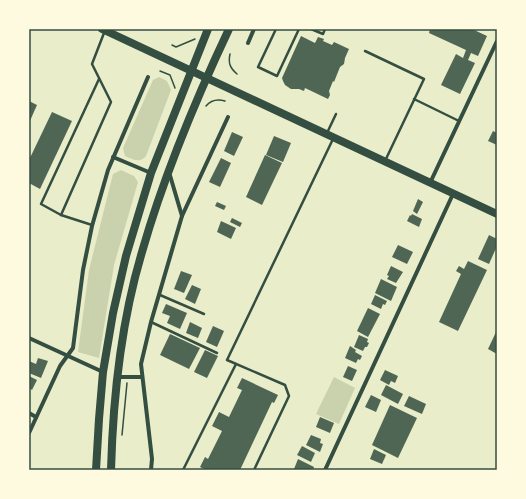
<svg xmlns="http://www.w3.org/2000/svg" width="526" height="499" viewBox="0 0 526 499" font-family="'Source Sans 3',sans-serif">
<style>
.green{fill:#cad2ad}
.building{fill:#4f6655}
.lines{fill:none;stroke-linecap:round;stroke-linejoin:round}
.path{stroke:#344e41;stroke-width:1.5}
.service{stroke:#344e41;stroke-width:2.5}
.minor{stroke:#344e41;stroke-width:4}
.trunk{stroke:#344e41;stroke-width:8}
.neatline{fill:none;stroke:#344e41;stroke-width:1.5}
</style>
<rect width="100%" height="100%" fill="#e9edc9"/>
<!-- green -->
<g class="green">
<path d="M159,77L167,81L171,90L146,156C140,164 132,159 125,156L123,148L153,80Z"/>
<path d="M121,170L134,176L138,182L114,265L99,358L78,352L89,270L113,174Z"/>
<path d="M334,377L355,388L339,424L316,414Z"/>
</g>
<!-- building -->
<g class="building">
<path d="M430,29H472L487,36L478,56L471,53L468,60L475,63L460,94L441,85L456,54L463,58L466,50L429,33Z"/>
<path d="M301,36L315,43L318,37L324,39L323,41L332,45L334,42L349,49L345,58L344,64L340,67L334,82L333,81L329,91L330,95L328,99L305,88L304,91L299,89H291L285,85L283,81L282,78Z"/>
<path d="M29,101L37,105L29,123Z"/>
<path d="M52,112L72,121L40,189L29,183V160Z"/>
<path d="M493,131L497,133V145L488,141Z"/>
<path d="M232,132L243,137L234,156L224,151Z"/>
<path d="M274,136L291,143L283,162L266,155Z"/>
<path d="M265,155L282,163L262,205L246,197Z"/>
<path d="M221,158L231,163L220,187L209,182Z"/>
<path d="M418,199L423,202L417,214L413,211Z"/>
<path d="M217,202L226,206L224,210L215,206Z"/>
<path d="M412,214L422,219L419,227L407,221L410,215L411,216Z"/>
<path d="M232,218L242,223L240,227L230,222Z"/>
<path d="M221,221L236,228L231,239L217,232Z"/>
<path d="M489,235L497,239V246L489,264L478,259Z"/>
<path d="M398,245L413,252L407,264L392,257Z"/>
<path d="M468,261L487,270L458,331L439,322L461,274L456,271L459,266L464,269Z"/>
<path d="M391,266L403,272L396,283L387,279L389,276L387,275Z"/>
<path d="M181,271L192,275L184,293L174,289Z"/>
<path d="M381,279L397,287L391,301L375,293Z"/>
<path d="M192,285L201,289L195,304L185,299Z"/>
<path d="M375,295L387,301L385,305L383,304L381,309L371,304Z"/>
<path d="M166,304L187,313L180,329L167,323L170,316L162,313Z"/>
<path d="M368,308L380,314L368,337L357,331Z"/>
<path d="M190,322L202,328L198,338L186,333Z"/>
<path d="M213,326L224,331L217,347L206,342Z"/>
<path d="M497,330V354L488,349Z"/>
<path d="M170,334L200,348L189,369L160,355Z"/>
<path d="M359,335L368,339L367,342L369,343L367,347H365L363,351L354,347Z"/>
<path d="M350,346L356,350L355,352L362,356L360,360L358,359L356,363L345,358Z"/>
<path d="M205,350L218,356L207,378L194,372Z"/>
<path d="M38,358L48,361L41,378L29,373V361L36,364Z"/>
<path d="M348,366L357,370L352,381L343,377Z"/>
<path d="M385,370L398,376L395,383L391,381L389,385L380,380Z"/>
<path d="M29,376L37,380L32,390L29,388Z"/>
<path d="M242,378L278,395L274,403L272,402L240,470H206L200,467L205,457L208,459L222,431L212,426L219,412L229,417L242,390L237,388Z"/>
<path d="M386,385L403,394L398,404L381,395Z"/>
<path d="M371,395L381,400L376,412L365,407Z"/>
<path d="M409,396L426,404L422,414L404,406Z"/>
<path d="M390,405L417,418L398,458L372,445Z"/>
<path d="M320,417L334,423L330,433L316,427Z"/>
<path d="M311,435L321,439L320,443L323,444L320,452L306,445Z"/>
<path d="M302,446L315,453L311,462L297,455Z"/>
<path d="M374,449L386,455L382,464L370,459Z"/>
<path d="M298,459L314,467L313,470H296L294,469Z"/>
</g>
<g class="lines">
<!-- path -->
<g class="path">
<path d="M172,45L176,47L195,39"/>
<path d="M230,54C228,63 230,68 237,74"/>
<path d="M160,71L170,75L175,88"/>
<path d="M206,106C211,100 218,99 225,101"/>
<path d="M122,435L127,383"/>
</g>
<!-- service -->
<g class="service">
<path d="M276,29L258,67L277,76L299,29"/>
<path d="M311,29L323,34L325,29"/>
<path d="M365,51L424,79L385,161"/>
<path d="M414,99L459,121"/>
<path d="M327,133L336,114"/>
<path d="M61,215L111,102L92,64L104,33"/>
<path d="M92,225L61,215L41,204L99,79"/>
<path d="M160,295L204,314"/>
<path d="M151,322L217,353"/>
<path d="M183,470L236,364"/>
<path d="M254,470L289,396L285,385L227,360L333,139"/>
</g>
<!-- minor -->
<g class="minor">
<path d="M248,43L254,29"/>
<path d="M113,157L151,173"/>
<path d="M169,172L182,216"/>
<path d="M430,183L497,41"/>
<path d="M29,338L103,372"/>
<path d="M118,377H142"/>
<path d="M29,413L36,417"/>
<path d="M29,433L60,366L73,348L83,270L92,226L108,170L148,77"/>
<path d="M151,470L152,459L141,364L151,322L182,216L228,117"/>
<path d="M325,470L453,194"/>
</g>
<!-- trunk -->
<g class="trunk">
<path d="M102,29L497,214"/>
<path d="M96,470L99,419L103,372L113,313L126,256L151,173L208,29"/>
<path d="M111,470C113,397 121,322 142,252C164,175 195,101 229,29"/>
</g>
</g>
<!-- border -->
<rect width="526" height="499" fill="none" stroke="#fefae0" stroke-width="60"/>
<rect x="30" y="30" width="466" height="439" class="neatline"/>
</svg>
